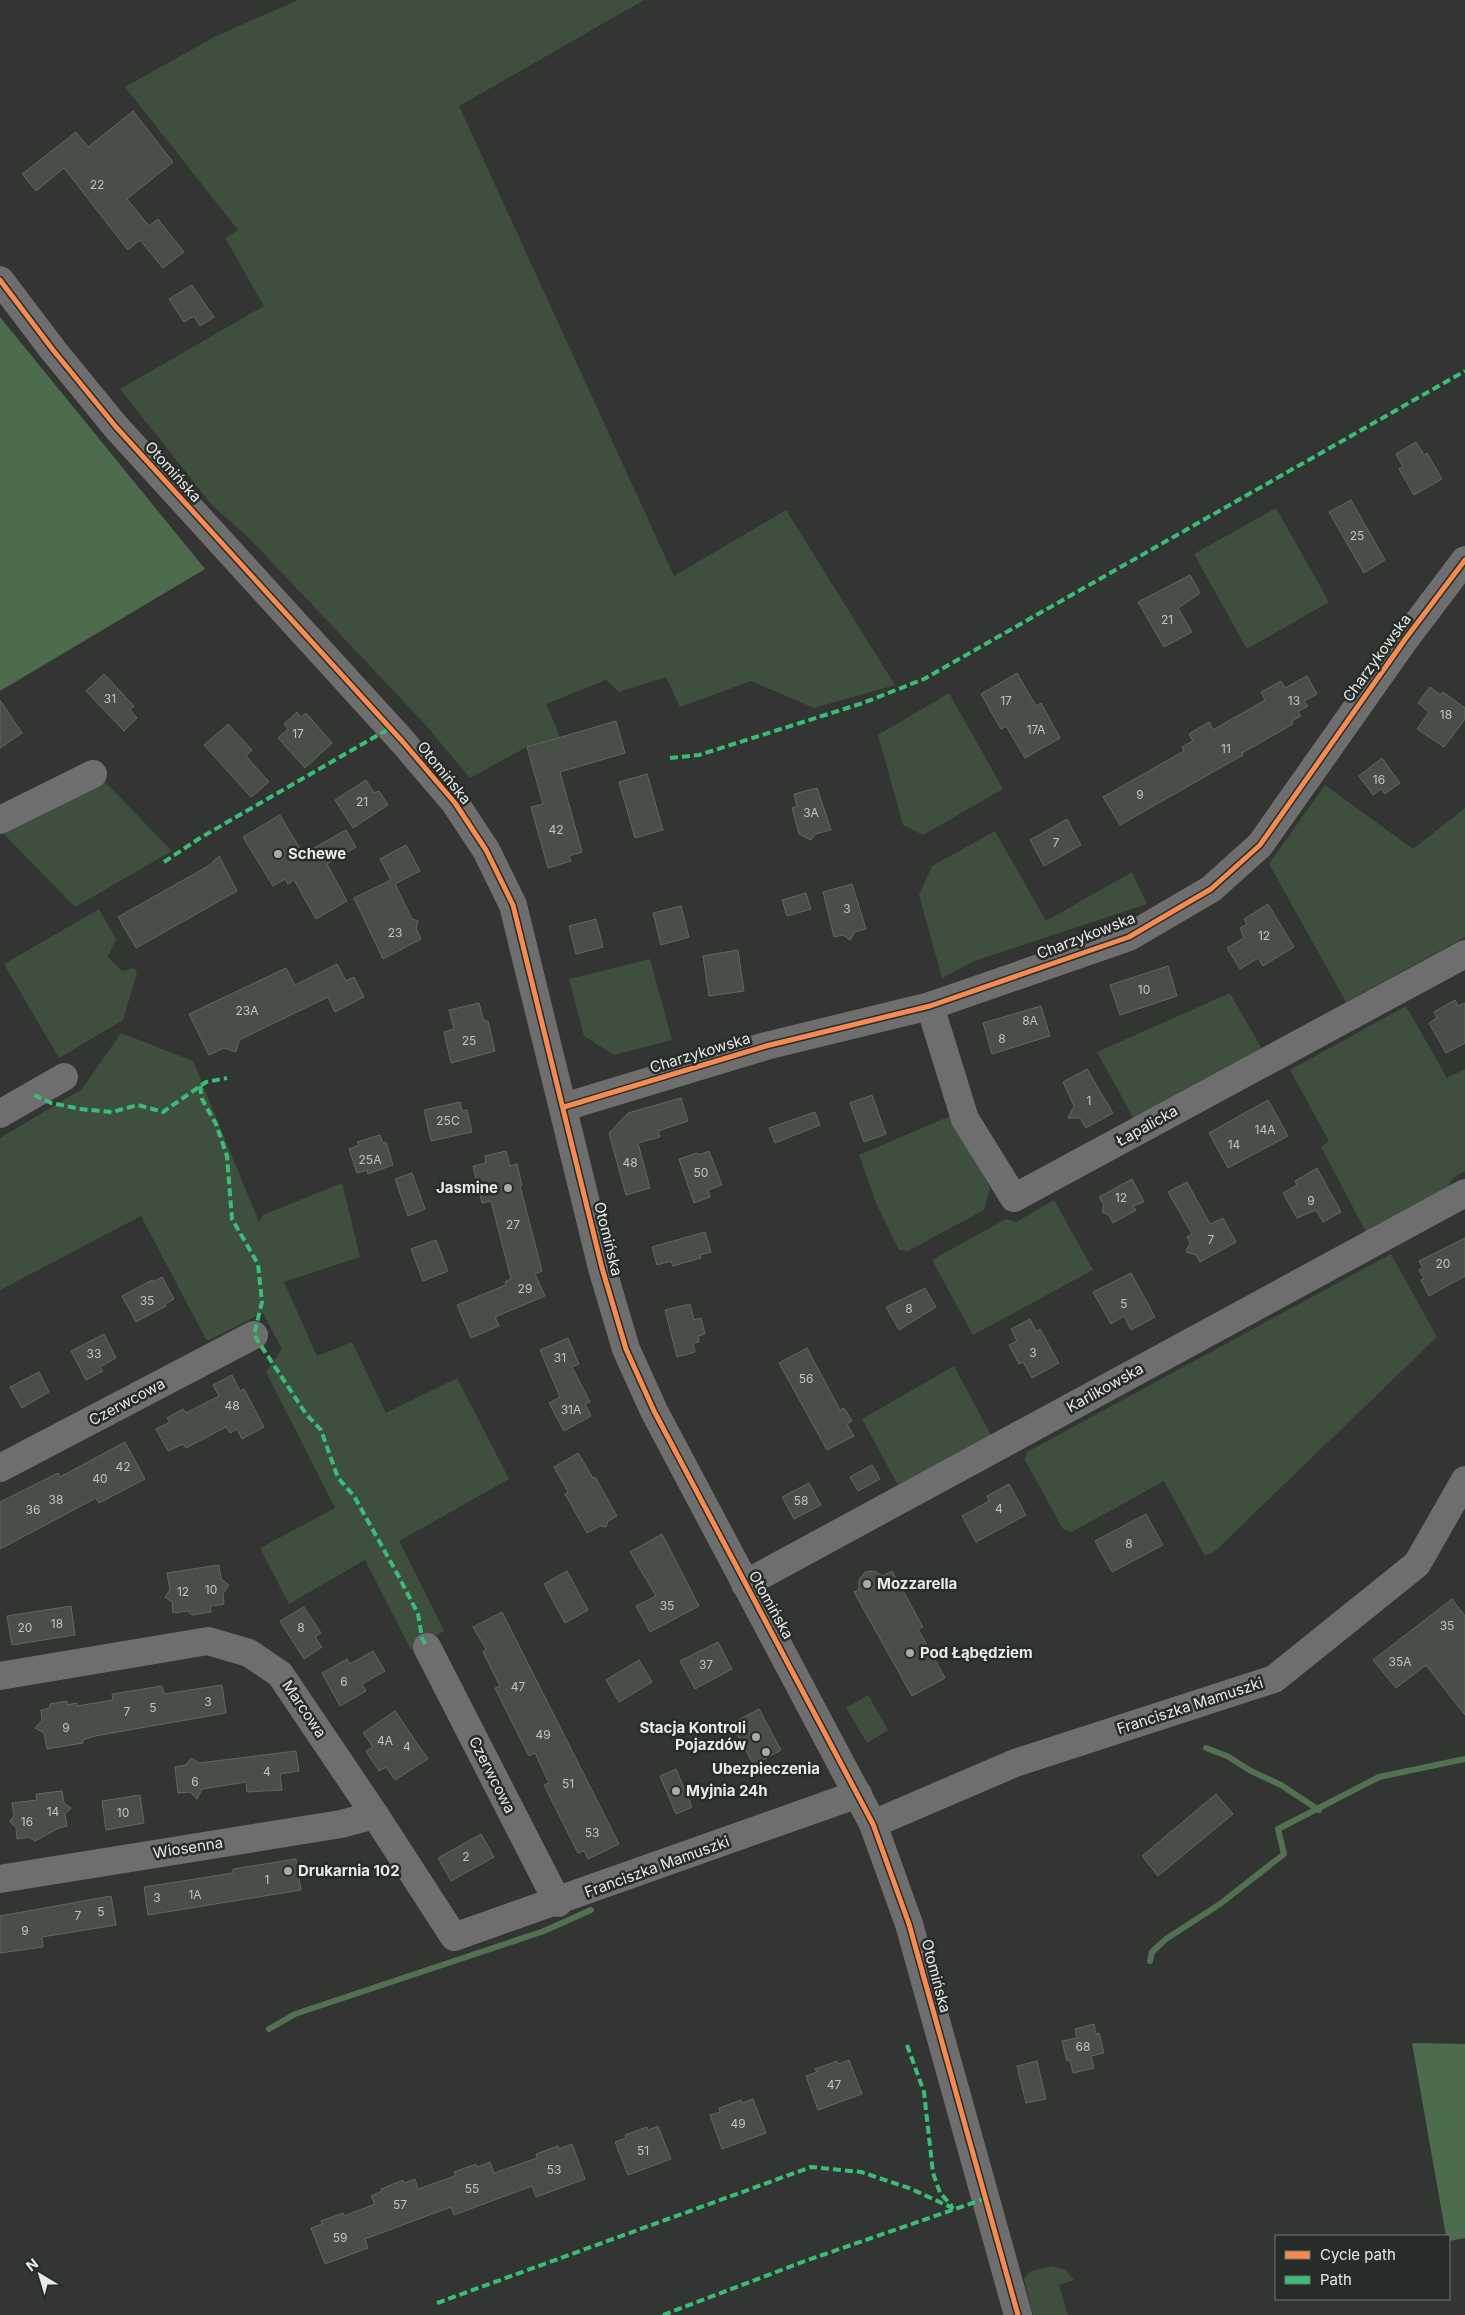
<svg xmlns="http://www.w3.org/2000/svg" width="1465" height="2315" viewBox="0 0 1465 2315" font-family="Inter,sans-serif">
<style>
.green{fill:#3e4f3d}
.forest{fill:#4d6b4d}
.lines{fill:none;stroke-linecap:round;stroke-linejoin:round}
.stream{stroke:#517151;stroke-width:6}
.building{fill:#474f47;stroke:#646564}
.minor{stroke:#6e6e6e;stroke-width:28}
.quiet{stroke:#3abd76;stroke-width:4;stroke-dasharray:8 4;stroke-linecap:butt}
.cycleway-casing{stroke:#282c28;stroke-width:8}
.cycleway{stroke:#f68b52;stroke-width:5}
.poi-dot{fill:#a9aba9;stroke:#282c28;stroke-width:2}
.labels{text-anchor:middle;stroke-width:5;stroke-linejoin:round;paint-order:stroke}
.number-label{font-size:12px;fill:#c0c4c0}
.street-label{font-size:15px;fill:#e8ebe8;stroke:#282c28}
.poi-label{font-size:15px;font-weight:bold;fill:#e8ebe8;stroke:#282c28;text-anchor:start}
</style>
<rect width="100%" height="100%" fill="#333533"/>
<!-- green -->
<g class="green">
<path d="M298,0H644L459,106L674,576L786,510L895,685L814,708L751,681L680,707L666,677L619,692L606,680L546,704L560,737L527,747L470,778L423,722L249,538L211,504L120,389L264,306L225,238L238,230L125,87L214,37Z"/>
<path d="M1276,508L1329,602L1247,649L1194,554Z"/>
<path d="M949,693L1003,789L923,835L903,825L878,735Z"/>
<path d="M103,780L172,851L75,907L1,831Z"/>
<path d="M1325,785L1413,849L1465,808V937L1346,1002L1269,864Z"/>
<path d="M995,831L1046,921L1132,872L1147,904L974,961L942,978L919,895L932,866Z"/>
<path d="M99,909L116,939L108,957L122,971L134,968L137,973L123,1020L59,1058L4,964Z"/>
<path d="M650,959L672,1040L614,1055L584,1036L569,979Z"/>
<path d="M1230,993L1262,1049L1134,1119L1097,1052Z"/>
<path d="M1406,1006L1447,1078L1465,1069V1171L1453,1178L1448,1187L1366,1232L1321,1147L1329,1141L1290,1070Z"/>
<path d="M121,1033L193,1061L259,1222L263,1215L342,1183L360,1257L284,1282L317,1356L352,1342L386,1413L457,1378L509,1479L399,1541L444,1631L411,1650L365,1560L289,1604L260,1548L335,1508L266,1372L282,1349L263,1313L207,1341L141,1216L0,1290V1138L82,1089Z"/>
<path d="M950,1116L990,1188L984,1210L908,1251L899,1250L877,1205L859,1155Z"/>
<path d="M1054,1200L1093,1270L973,1335L932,1260L1006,1219L1016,1222Z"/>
<path d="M1391,1254L1437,1337L1215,1551L1205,1556L1164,1481L1072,1532L1063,1529L1025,1460L1027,1452Z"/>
<path d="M954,1366L991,1435L898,1485L862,1419Z"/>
<path d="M868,1695L888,1730L867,1743L846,1708Z"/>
<path d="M1052,2266L1066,2270L1074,2280L1059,2285L1068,2315H1033L1024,2279L1031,2271Z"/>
</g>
<!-- forest -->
<g class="forest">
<path d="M0,317L205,569L0,691Z"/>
<path d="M1412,2043L1465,2044V2238L1449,2241V2236H1446Z"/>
</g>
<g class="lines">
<!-- stream -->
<g class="stream">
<path d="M1206,1748L1227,1756L1251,1771L1281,1785L1319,1810"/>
<path d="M1150,1961L1152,1952L1166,1939L1220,1904L1284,1854L1278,1829L1379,1777L1465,1759"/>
<path d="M269,2029L295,2014L544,1931L591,1910"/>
</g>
</g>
<!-- building -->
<g class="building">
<path d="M133,111L173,162L127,199L149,226L158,219L184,252L163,268L140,240L128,250L64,168L36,191L22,174L76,132L88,147Z"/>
<path d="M192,285L214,317L200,326L194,316L184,322L169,299Z"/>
<path d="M1416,442L1424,455L1427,453L1442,479L1414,495L1399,469L1403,467L1396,454Z"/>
<path d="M1351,500L1385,560L1364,573L1329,512Z"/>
<path d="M1190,575L1200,593L1178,608L1192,632L1164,647L1138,602Z"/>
<path d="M1017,673L1036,706L1041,703L1060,738L1025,758L1006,726L1001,729L981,694Z"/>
<path d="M104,674L134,706L130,710L137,718L124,731L86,691Z"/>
<path d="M1307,676L1317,694L1304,701L1308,706L1298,712L1301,716L1292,721L1293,724L1242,753L1243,755L1120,825L1103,797L1184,751L1182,747L1193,741L1189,734L1209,722L1213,730L1265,700L1261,692L1281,681L1285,688Z"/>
<path d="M1430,687L1441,695L1443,692L1465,708V719L1444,747L1417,729L1429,712L1418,703Z"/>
<path d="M0,700L22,733L0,748Z"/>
<path d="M297,712L301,717L306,713L332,743L305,768L278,738L288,729L284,724Z"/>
<path d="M616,721L625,753L560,772L582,852L569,856L571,861L548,868L531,807L543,804L527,747Z"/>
<path d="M228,724L252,750L246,756L269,782L251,797L204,745Z"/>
<path d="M1382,758L1400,783L1385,794L1381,789L1373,795L1359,776Z"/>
<path d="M647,774L663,830L635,838L619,782Z"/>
<path d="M366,780L374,793L379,791L388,805L353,828L335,800Z"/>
<path d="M817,788L831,830L815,834L811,840L799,834L792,808L797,806L794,794Z"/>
<path d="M280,815L303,854L346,830L356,847L327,864L347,901L316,919L294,880L288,884L285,879L273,886L243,837Z"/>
<path d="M1067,819L1081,845L1044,866L1030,840Z"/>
<path d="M406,845L420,871L395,884L412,919L418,921L416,928L421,939L383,959L354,898L391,880L380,859Z"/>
<path d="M219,856L237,891L136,948L118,917L210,865Z"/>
<path d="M852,884L866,929L855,932L850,940L843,935L834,937L823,892Z"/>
<path d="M806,893L811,909L787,916L782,900Z"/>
<path d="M1268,904L1294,947L1263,966L1258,958L1240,969L1227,948L1244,938L1240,928L1247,924L1244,919Z"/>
<path d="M681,906L689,937L661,945L653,913Z"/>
<path d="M596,919L603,947L576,954L569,926Z"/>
<path d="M738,950L744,991L709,996L703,956Z"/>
<path d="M337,964L346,981L354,977L364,997L335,1012L328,997L239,1040L236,1052L224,1048L209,1055L189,1014L286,968L295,985Z"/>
<path d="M1168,966L1177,996L1120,1015L1110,985Z"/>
<path d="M1455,1000L1458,1006L1465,1003V1043L1446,1053L1429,1023L1437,1018L1434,1012Z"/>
<path d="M479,1003L484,1021H488L495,1051L451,1063L444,1032L454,1029L449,1010Z"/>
<path d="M1041,1006L1050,1036L992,1054L983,1023Z"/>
<path d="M1087,1069L1113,1113L1086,1128L1080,1118H1068L1074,1106L1063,1082Z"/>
<path d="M872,1095L886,1134L864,1142L850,1103Z"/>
<path d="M681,1098L688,1121L658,1131L660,1137L638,1143L650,1188L626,1195L609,1133L628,1113Z"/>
<path d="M1268,1100L1288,1136L1228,1168L1209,1133Z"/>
<path d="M460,1102L462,1111L467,1110L472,1132L431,1141L424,1110Z"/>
<path d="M815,1112L820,1125L775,1143L769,1128Z"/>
<path d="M380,1135L383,1143L386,1142L393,1165L368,1174L367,1170L357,1173L349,1149L359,1145L357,1142Z"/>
<path d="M506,1151L510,1166L517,1164L522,1186H520L542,1271L535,1274L545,1296L495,1317L499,1326L471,1338L457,1305L506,1285L505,1282L511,1279L491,1201L482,1203L473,1166L486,1163L485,1156Z"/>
<path d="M709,1151L722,1185L708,1190L710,1197L694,1203L679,1159L697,1153L699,1155Z"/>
<path d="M1317,1168L1341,1212L1323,1222L1316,1210L1297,1218L1283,1193L1297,1185L1295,1181Z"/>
<path d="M412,1173L425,1209L408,1216L395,1179Z"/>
<path d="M1132,1179L1144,1202L1133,1206L1136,1210L1113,1223L1109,1215L1102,1212L1104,1205L1099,1197Z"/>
<path d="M1187,1182L1210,1224L1223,1218L1236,1242L1200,1262L1196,1255L1186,1252L1190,1243L1187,1237L1192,1234L1168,1192Z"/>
<path d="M705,1232L711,1252L700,1255L701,1258L673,1266L671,1261L657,1265L652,1247Z"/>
<path d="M1465,1238V1276L1429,1296L1421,1280L1424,1279L1419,1270L1423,1268L1419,1261Z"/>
<path d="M436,1240L448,1271L423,1281L411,1249Z"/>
<path d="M1131,1273L1155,1317L1131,1330L1124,1316L1111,1324L1093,1292Z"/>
<path d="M162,1277L174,1299L165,1304L166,1306L136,1322L122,1296L152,1280L153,1282Z"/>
<path d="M925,1288L936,1307L899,1330L886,1307Z"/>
<path d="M690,1304L694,1320L701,1318L705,1334L698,1336L699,1342L693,1343L695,1352L677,1357L665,1310Z"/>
<path d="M1030,1319L1036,1331L1040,1329L1059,1363L1032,1378L1023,1362L1019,1364L1009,1345L1017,1341L1011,1329Z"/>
<path d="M104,1334L116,1358L100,1367L103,1371L86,1380L71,1351Z"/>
<path d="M568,1338L579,1364L572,1367L590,1402L585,1404L591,1416L564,1431L549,1403L560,1397L540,1350Z"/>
<path d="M807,1348L840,1410L844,1408L852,1421L847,1424L854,1436L827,1450L779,1363Z"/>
<path d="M39,1372L49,1392L22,1408L10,1387Z"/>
<path d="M232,1375L240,1391L244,1389L264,1427L242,1439L237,1429L230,1433L226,1427L186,1448L183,1444L168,1451L156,1429L170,1422L167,1418L183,1409L186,1413L219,1396L213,1385Z"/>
<path d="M125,1442L145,1479L99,1503L96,1498L0,1549V1502L58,1473L60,1477Z"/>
<path d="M578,1453L593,1478L595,1477L617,1516L608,1521L606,1527L600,1526L587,1533L565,1494L568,1492L554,1467Z"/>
<path d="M872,1465L880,1479L858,1491L850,1477Z"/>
<path d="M809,1483L821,1505L794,1519L782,1497Z"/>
<path d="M1009,1484L1026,1515L976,1542L962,1516L989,1501L987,1496Z"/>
<path d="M1146,1514L1163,1545L1112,1572L1095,1541Z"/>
<path d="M662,1534L699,1606L650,1632L636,1606L656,1596L630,1552Z"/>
<path d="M219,1565L221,1579L229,1585L223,1594L224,1604L210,1606L211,1612L192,1615L187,1611L173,1613L172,1602L165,1597L170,1590L167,1573Z"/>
<path d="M567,1571L588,1610L565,1623L544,1584Z"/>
<path d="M874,1571L883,1576L892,1571L923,1627L918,1629L945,1678L912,1696L854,1592L859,1590V1580L865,1572Z"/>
<path d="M1452,1599L1465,1616V1715L1426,1665L1396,1688L1373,1660Z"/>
<path d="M71,1606L75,1635L12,1645L7,1616Z"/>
<path d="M304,1607L321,1633L315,1637L322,1647L304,1659L280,1621Z"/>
<path d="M502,1612L619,1844L588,1859L584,1851L578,1853L544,1785L549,1783L535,1753L529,1756L495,1688L500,1686L483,1652L486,1649L473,1627Z"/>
<path d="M718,1642L732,1669L695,1689L680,1661Z"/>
<path d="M373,1651L385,1671L362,1684L366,1691L340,1706L322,1673L347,1659L350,1664Z"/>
<path d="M639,1660L652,1682L619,1702L606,1680Z"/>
<path d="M222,1685L226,1713L95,1736L83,1740V1743L47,1749L44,1733L35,1728L42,1721L41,1710L50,1708V1704L67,1701V1705L77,1703V1706L113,1700L112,1694L162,1686L164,1694Z"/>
<path d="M759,1709L781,1750L754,1765L731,1724Z"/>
<path d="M395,1711L428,1759L395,1780L386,1767L379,1771L366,1751L373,1747L363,1733Z"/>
<path d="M296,1751L299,1771L280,1774L282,1790L247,1792L246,1782L202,1789L197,1799L190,1792L178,1793L175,1767L186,1765L191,1758L199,1763Z"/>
<path d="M676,1769L692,1807L676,1814L660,1776Z"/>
<path d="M62,1791L64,1803L71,1808L65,1814L67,1826L59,1828L35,1841L29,1837L17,1839L16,1827L10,1822L14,1815L12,1803L37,1800L36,1794Z"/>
<path d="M1216,1794L1233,1814L1158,1876L1142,1856Z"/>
<path d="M140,1795L144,1823L106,1830L102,1801Z"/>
<path d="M481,1834L494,1857L451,1881L438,1858Z"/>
<path d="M296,1859L301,1890L148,1915L144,1887L233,1873V1869Z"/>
<path d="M111,1896L116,1925L42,1937L43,1947L0,1953V1916Z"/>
<path d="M1094,2024L1096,2034L1099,2033L1104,2053L1091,2056L1094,2068L1073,2073L1070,2060L1067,2061L1062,2041L1077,2038L1075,2029Z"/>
<path d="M849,2060L862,2094L818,2110L806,2076L817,2072L815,2069L837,2061L839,2064Z"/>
<path d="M1037,2061L1046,2099L1026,2103L1017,2066Z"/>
<path d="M753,2099L766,2133L722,2149L710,2115L720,2112L719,2108L741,2100L742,2103Z"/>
<path d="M658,2126L671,2159L628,2175L615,2142L626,2138L625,2135L647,2127L648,2130Z"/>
<path d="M572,2144L585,2179L536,2197L532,2186L454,2215L451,2207L365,2239L368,2248L325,2264L311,2228L322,2224L321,2221L343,2213L344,2216L375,2204L371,2196L382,2191L381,2189L403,2180L404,2183L415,2179L418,2189L455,2176L454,2172L476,2164L477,2167L490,2162L494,2173L537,2158L536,2154L558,2146L559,2149Z"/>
</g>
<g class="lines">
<!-- minor -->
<g class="minor">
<path d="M0,280L53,350L116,427L403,742L455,803L486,850L513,905L602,1268L626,1349L654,1411L873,1824L909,1924L1018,2315"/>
<path d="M0,820L93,774"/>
<path d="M930,1006L965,1119L1014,1198L1465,954"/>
<path d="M564,1107L766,1046L930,1006L1129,937L1211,889L1260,845L1406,638L1465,560"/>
<path d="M0,1114L64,1077"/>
<path d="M0,1468L254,1335"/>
<path d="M745,1584L1465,1193"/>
<path d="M427,1647L558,1903"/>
<path d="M0,1676L208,1641L249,1653L280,1674L375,1815L454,1937L858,1794"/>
<path d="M873,1824L1015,1763L1274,1679L1417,1564L1465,1480"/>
<path d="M0,1879L341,1824L375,1815"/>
</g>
<!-- quiet -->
<g class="quiet">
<path d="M670,758L699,755L863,703L924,679L1465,371"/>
<path d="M164,862L200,838L390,728"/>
<path d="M200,1086L202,1099L216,1124L227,1156L232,1219L258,1264L262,1302L254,1335L306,1414L321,1430L338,1478L354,1496L399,1577L418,1614L422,1638L427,1647"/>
<path d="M34,1095L51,1103L81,1109L112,1112L138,1105L163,1112L206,1082L227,1078"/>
<path d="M907,2045L924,2092L933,2173L940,2193L952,2206"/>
<path d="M437,2303L811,2167L861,2172L909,2188L955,2209"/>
<path d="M663,2315L805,2261L984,2199"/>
</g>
<defs>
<g id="cycleway">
<path d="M0,280L53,350L116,427L403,742L455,803L486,850L513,905L602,1268L626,1349L654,1411L873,1824L909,1924L1018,2315"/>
<path d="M564,1107L766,1046L930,1006L1129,937L1211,889L1260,845L1406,638L1465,560"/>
</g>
</defs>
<!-- cycleway casing -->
<use href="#cycleway" class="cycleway-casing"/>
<!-- cycleway -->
<use href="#cycleway" class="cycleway"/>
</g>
<!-- markers -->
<g class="poi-dot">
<circle cx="278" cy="854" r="5"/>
<circle cx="508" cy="1188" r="5"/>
<circle cx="867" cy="1584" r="5"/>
<circle cx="910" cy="1653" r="5"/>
<circle cx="756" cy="1737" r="5"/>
<circle cx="766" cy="1752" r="5"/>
<circle cx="676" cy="1791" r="5"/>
<circle cx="288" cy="1871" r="5"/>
</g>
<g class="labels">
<!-- number labels -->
<g class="number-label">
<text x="97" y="189">22</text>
<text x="1357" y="540">25</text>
<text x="1167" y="624">21</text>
<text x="110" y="703">31</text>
<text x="1006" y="705">17</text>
<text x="1294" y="705">13</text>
<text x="1446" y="719">18</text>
<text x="1036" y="734">17A</text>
<text x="298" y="738">17</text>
<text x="1226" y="753">11</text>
<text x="1379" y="784">16</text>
<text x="1140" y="799">9</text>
<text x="362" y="806">21</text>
<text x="811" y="817">3A</text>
<text x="556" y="834">42</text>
<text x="1056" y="847">7</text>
<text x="847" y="913">3</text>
<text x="395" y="937">23</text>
<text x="1264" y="940">12</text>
<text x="1144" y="994">10</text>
<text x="247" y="1015">23A</text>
<text x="1030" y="1025">8A</text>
<text x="1002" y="1043">8</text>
<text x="469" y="1045">25</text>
<text x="1089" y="1105">1</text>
<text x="448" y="1125">25C</text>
<text x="1265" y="1134">14A</text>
<text x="1234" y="1149">14</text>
<text x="370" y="1164">25A</text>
<text x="630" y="1167">48</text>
<text x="701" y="1177">50</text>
<text x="1121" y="1202">12</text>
<text x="1311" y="1205">9</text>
<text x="513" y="1229">27</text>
<text x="1211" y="1244">7</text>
<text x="1443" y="1268">20</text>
<text x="525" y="1293">29</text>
<text x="147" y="1305">35</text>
<text x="1124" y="1308">5</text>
<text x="909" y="1313">8</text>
<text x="1033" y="1357">3</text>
<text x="94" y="1358">33</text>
<text x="560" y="1362">31</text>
<text x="806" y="1383">56</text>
<text x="232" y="1410">48</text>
<text x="571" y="1414">31A</text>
<text x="123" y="1471">42</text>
<text x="100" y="1483">40</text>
<text x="56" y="1504">38</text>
<text x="801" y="1505">58</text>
<text x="999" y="1513">4</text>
<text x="33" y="1514">36</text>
<text x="1129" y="1548">8</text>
<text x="211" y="1594">10</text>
<text x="183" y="1596">12</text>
<text x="667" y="1610">35</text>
<text x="57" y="1628">18</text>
<text x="1447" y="1630">35</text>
<text x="25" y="1632">20</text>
<text x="301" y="1632">8</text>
<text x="1400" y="1666">35A</text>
<text x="706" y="1669">37</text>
<text x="344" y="1686">6</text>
<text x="518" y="1691">47</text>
<text x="208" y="1706">3</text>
<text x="153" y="1712">5</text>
<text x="127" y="1716">7</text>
<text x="66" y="1732">9</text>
<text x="543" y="1739">49</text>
<text x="385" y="1745">4A</text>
<text x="407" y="1751">4</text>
<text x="267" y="1776">4</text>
<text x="195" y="1786">6</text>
<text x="568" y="1788">51</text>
<text x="53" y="1816">14</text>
<text x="123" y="1817">10</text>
<text x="27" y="1826">16</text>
<text x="592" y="1837">53</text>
<text x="466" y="1861">2</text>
<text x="267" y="1884">1</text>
<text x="195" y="1899">1A</text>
<text x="157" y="1902">3</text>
<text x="101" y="1916">5</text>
<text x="78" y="1920">7</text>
<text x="25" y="1935">9</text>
<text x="1083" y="2051">68</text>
<text x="834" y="2089">47</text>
<text x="738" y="2128">49</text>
<text x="643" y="2155">51</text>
<text x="554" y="2174">53</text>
<text x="472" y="2193">55</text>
<text x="400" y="2209">57</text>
<text x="340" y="2242">59</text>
</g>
<!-- street labels -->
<g class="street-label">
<text transform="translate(173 472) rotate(48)" y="5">Otomińska</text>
<text transform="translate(1377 658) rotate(-54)" y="5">Charzykowska</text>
<text transform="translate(444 773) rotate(51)" y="5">Otomińska</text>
<text transform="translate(1086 936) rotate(-21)" y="5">Charzykowska</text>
<text transform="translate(700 1053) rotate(-17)" y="5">Charzykowska</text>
<text transform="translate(1147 1126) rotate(-29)" y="5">Łapalicka</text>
<text transform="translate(608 1239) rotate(76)" y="5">Otomińska</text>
<text transform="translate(1105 1388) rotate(-29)" y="5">Karlikowska</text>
<text transform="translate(127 1402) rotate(-28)" y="5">Czerwcowa</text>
<text transform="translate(771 1605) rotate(61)" y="5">Otomińska</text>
<text transform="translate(1190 1706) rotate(-18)" y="5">Franciszka Mamuszki</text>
<text transform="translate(304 1709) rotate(56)" y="5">Marcowa</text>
<text transform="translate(492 1775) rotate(63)" y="5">Czerwcowa</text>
<text transform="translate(188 1848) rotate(-9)" y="5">Wiosenna</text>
<text transform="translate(657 1867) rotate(-20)" y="5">Franciszka Mamuszki</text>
<text transform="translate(936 1976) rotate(75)" y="5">Otomińska</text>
</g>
<!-- poi labels -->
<g class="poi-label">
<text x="288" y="859">Schewe</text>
<text x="498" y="1193" text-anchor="end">Jasmine</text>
<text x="877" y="1589">Mozzarella</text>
<text x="920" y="1658">Pod Łąbędziem</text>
<text x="746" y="1733" text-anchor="end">Stacja Kontroli<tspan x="746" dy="17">Pojazdów</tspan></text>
<text x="766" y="1774" text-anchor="middle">Ubezpieczenia</text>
<text x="686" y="1796">Myjnia 24h</text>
<text x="298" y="1876">Drukarnia 102</text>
</g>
</g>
<!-- legend -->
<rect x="1275" y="2235" width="175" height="65" fill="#282c28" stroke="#757875"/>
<rect x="1285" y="2251" width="25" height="8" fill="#f68b52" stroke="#757875"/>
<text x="1320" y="2260" font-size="15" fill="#e8ebe8">Cycle path</text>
<rect x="1285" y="2276" width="25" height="8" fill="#3abd76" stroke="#757875"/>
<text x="1320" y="2285" font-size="15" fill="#e8ebe8">Path</text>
<!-- north arrow -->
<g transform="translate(40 2275) rotate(322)" stroke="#282c28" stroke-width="4" paint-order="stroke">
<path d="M0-4L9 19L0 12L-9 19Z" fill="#e8ebe8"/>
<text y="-8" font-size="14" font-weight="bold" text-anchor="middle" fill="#e8ebe8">N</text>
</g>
</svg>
